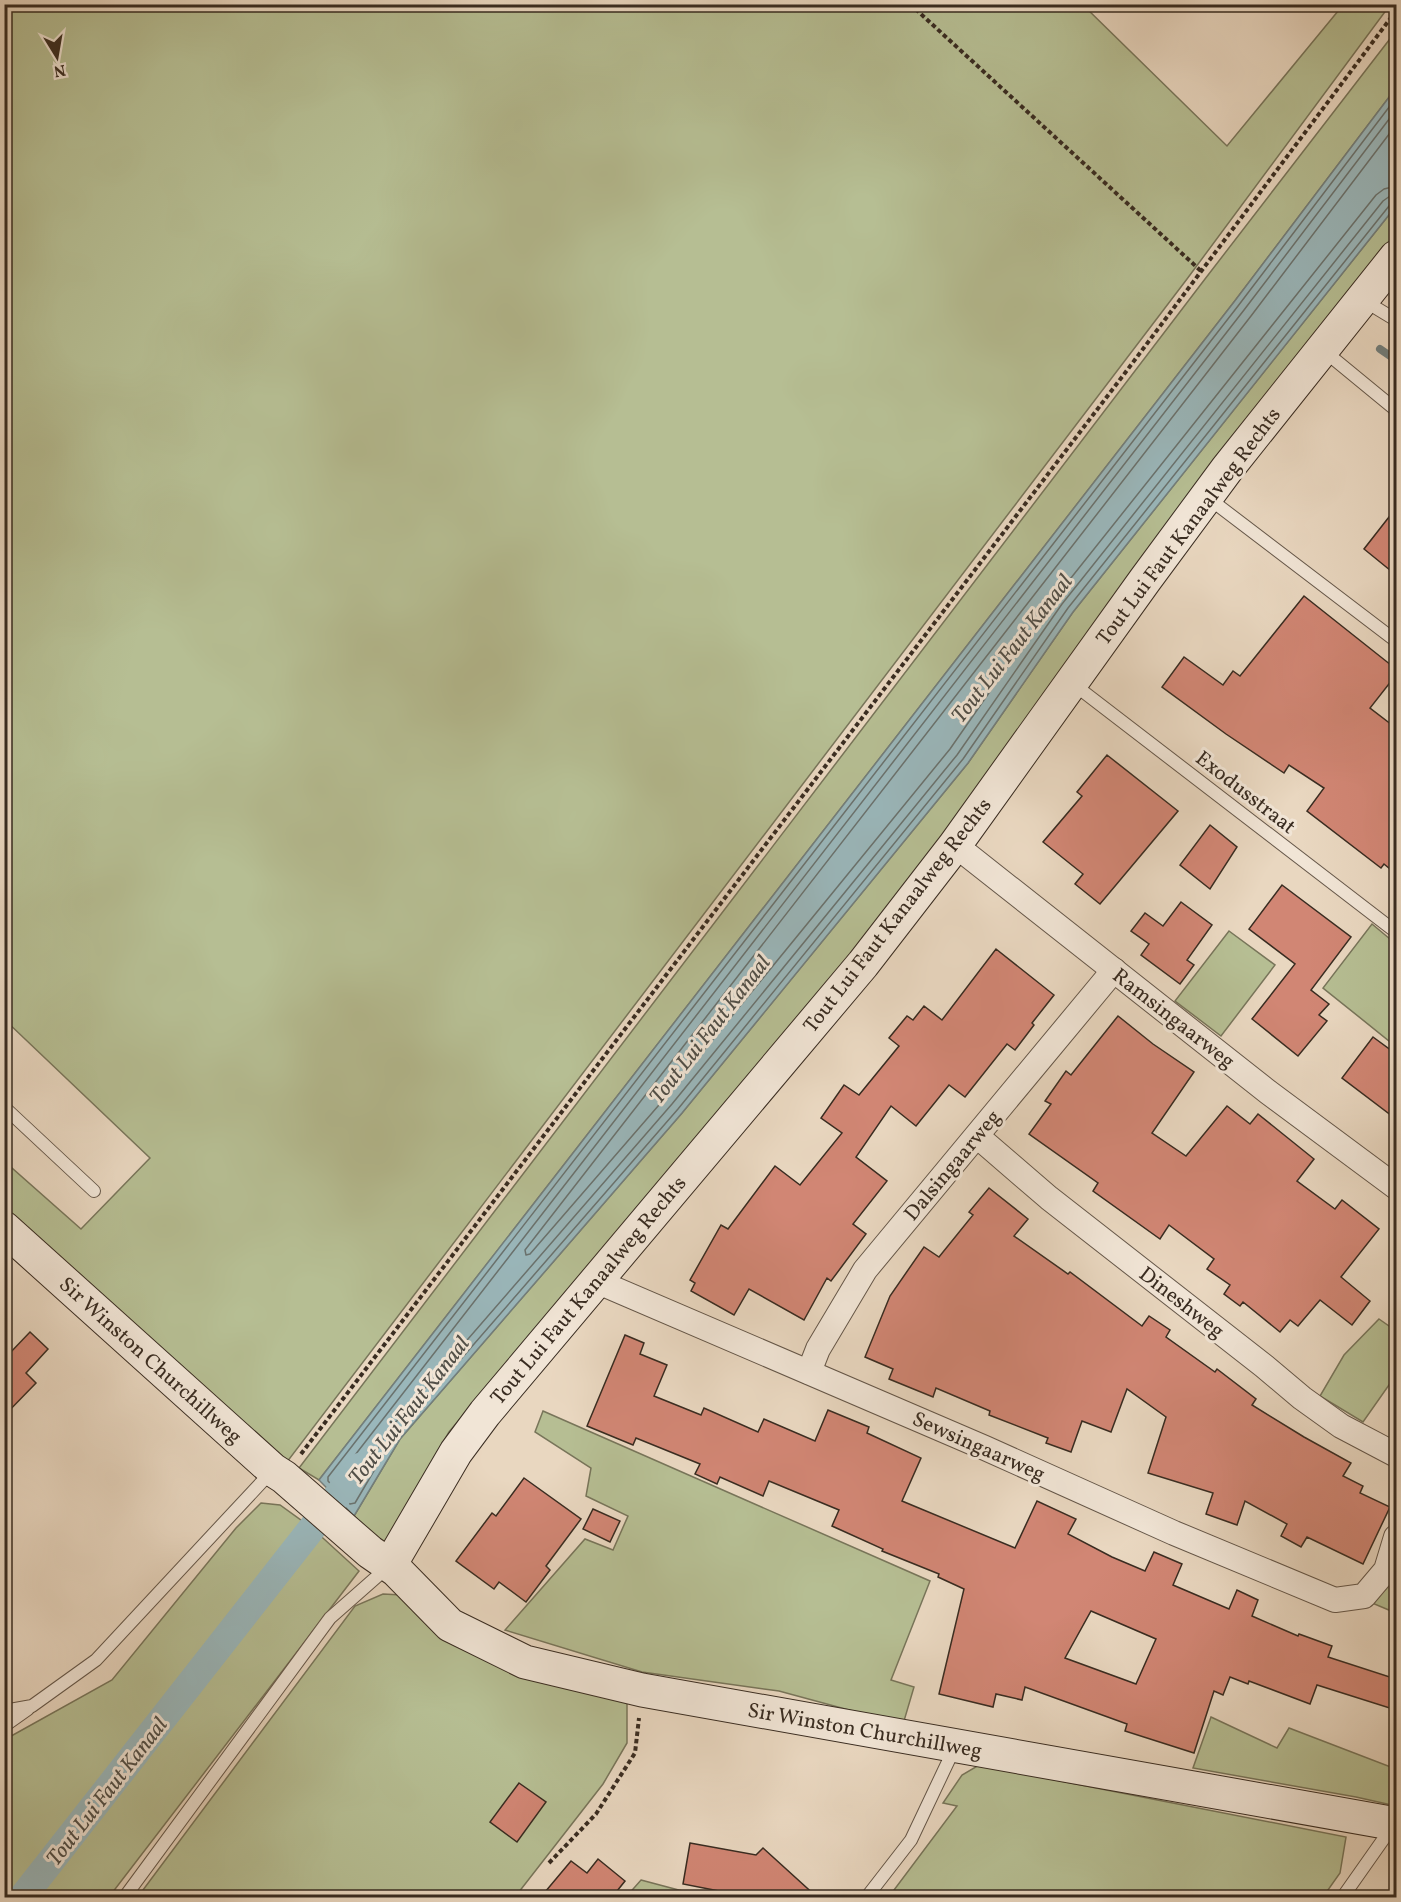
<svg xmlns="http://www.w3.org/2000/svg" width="1401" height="1902" viewBox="0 0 1401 1902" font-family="Vollkorn,serif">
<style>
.green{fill:#b6be93;stroke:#78755a;stroke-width:1.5}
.water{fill:#9ab7bb;stroke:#737f7d;stroke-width:1.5}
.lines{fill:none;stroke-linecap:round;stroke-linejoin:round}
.shore{stroke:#6a726e;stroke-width:1.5}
.stream{stroke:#737f7d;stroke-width:8}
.canal{stroke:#9ab7bb;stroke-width:28}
.building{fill:#d18674;stroke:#392c21;stroke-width:1.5;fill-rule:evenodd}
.lane-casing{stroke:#655749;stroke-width:14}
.street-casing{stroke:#655749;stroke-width:26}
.secondary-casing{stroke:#392c21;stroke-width:35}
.path{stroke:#392c21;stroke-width:4;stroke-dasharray:4.5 3;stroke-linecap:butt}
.lane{stroke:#f1e5d6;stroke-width:12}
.street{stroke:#f1e5d6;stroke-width:24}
.secondary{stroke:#f1e5d6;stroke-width:33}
.labels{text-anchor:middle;stroke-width:6;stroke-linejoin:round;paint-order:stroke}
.street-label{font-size:21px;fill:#392c21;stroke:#f1e5d6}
.water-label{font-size:22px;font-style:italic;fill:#514f48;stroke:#f1e5d6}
</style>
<rect width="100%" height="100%" fill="#e9d7c0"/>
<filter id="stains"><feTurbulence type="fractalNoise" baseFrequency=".00333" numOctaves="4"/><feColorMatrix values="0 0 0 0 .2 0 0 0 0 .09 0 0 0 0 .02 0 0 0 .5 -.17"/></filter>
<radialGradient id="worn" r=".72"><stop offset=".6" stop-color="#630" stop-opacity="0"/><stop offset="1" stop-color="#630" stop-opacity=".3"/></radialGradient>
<!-- green -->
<g class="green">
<path d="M5,5H1083L1227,146L1343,5H1390L1187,279L287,1462L5,1207L4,1161L81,1229L150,1158L5,1020Z"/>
<path d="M1396,31V88L1234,302L319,1480L299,1468L1205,279Z"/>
<path d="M1396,206V235L1302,353L870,935L449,1432L384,1546L354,1516L400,1439L682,1113L968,763L1073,612Z"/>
<path d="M1372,924L1396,944V1041L1394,1045L1323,988Z"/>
<path d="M1229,931L1275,965L1221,1036L1175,1001Z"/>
<path d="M1379,1319L1396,1331V1375L1363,1422L1320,1396L1344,1355Z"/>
<path d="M543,1411L930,1581L891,1680L914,1687L904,1721L871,1716L779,1691L642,1672L505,1630L585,1539L613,1550L628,1516L586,1496L591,1468L535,1432Z"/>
<path d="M261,1503L280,1505L312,1528L359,1571L109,1897H5L4,1740L112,1680L236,1528Z"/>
<path d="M1396,1572V1613L1372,1603Z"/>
<path d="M383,1594L402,1595L627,1702V1743L603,1784L515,1897L137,1898L355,1606Z"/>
<path d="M1211,1717L1277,1748L1289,1728L1396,1769V1806L1356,1797L1193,1768Z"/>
<path d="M979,1765L1346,1837L1340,1873L1323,1897L888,1898L957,1806L943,1803L962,1775Z"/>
<path d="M641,1880L705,1897H626Z"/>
</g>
<!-- water -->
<path class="water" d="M1396,88V206L1073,612L968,763L682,1113L400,1439L354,1516L319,1480L1234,302Z"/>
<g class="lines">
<!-- shore -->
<g class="shore">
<path d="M1396,98L1238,306L328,1477V1481L350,1504L355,1503L395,1435L678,1109L963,759L1068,608L1389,206L1396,203"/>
<path d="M1396,110L1244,310L338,1477V1481L349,1491H353L389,1430L672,1104L957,755L1062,604L1383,201L1390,196L1396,195"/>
<path d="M1396,125L1251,316L525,1250L526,1255L530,1254L665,1098L950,749L1055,598L1376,195L1384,189L1396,186"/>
</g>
<!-- stream -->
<path class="stream" d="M1380,349L1396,360"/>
<!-- canal -->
<path class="canal" d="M22,1898L360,1467"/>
</g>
<!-- building -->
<g class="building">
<path d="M1396,508V575L1364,549Z"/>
<path d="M1304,596L1396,669V675L1370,708L1396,728V874L1384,864L1381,868L1307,811L1324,788L1289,765L1284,773L1226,734L1162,687L1184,657L1223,685L1233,671L1240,676Z"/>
<path d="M1107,755L1178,811L1100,904L1075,884L1083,874L1043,842L1082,796L1077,792Z"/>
<path d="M1210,825L1237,847L1210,889L1180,865Z"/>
<path d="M1282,885L1351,937L1311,990L1329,1004L1319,1015L1327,1021L1298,1056L1252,1019L1295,964L1249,929Z"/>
<path d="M1181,902L1212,925L1187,960L1194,965L1180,984L1141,955L1149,944L1131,931L1145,913L1163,926Z"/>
<path d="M996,949L1054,995L1032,1023L1034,1025L1015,1050L1007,1044L965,1097L949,1085L916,1126L891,1106L856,1157L887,1181L853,1224L866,1234L831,1281L827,1278L804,1320L749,1289L734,1315L691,1291L695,1283L690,1280L721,1225L728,1229L775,1166L800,1185L842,1133L821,1118L844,1085L859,1095L899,1046L889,1038L907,1016L913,1020L924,1006L942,1020Z"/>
<path d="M1118,1016L1153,1044L1194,1072L1152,1133L1186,1156L1227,1106L1250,1124L1258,1114L1314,1159L1297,1181L1335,1209L1342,1200L1379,1229L1341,1277L1370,1301L1352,1325L1320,1300L1298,1326L1290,1320L1280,1332L1243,1302L1240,1306L1224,1294L1230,1285L1207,1269L1214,1259L1169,1225L1160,1239L1093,1191L1098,1183L1029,1134L1051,1104L1045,1101L1066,1071L1071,1075Z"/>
<path d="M1373,1037L1396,1054V1119L1342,1078Z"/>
<path d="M989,1188L1028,1219L1014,1236L1068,1274L1070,1272L1142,1326L1149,1316L1170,1330L1166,1337L1215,1372L1217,1369L1256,1399L1252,1405L1304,1437L1351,1463L1343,1476L1363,1486L1360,1493L1390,1507L1363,1564L1307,1537L1301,1547L1281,1536L1287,1524L1245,1501L1237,1525L1206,1514L1213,1493L1148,1473L1166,1417L1127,1389L1111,1432L1082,1421L1071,1452L1046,1443L1048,1438L989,1415L990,1411L936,1388L933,1397L889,1379L893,1369L865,1357L890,1296L924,1247L939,1257L973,1215L969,1212Z"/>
<path d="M30,1332L48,1349L26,1373L36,1383L4,1416V1352L8,1355Z"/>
<path d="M625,1335L644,1343L640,1354L667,1365L654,1396L701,1415L704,1408L758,1432L764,1419L815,1441L828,1410L869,1427L867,1433L921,1458L902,1501L1015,1548L1037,1501L1076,1519L1068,1534L1112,1557L1145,1571L1154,1552L1182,1564L1173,1585L1229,1609L1237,1590L1258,1600L1252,1616L1298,1636L1299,1634L1332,1646L1328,1657L1396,1679V1710L1317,1685L1310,1704L1249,1681L1248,1684L1230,1677L1223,1695L1214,1691L1194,1753L1125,1731L1127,1724L1025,1687L1022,1700L996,1694L993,1707L939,1694L964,1589L938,1577L939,1574L882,1551L883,1549L832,1526L839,1510L769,1481L763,1496L720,1477L717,1484L695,1474L700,1464L636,1438L633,1445L587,1426ZM1091,1611L1156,1639L1136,1684L1065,1658Z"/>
<path d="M524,1478L581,1519L546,1566L550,1570L526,1602L499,1582L494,1589L456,1561L492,1513L496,1516Z"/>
<path d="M593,1509L620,1521L610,1542L583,1529Z"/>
<path d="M519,1783L546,1802L517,1842L490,1822Z"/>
<path d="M690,1843L756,1855L763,1848L818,1898H730L724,1892L683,1884Z"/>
<path d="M598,1859L625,1881L613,1896L615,1898H540L571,1861L587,1873Z"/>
</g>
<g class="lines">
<defs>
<g id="lane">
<path d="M1363,300L1396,320"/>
<path d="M1323,350L1396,410"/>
<path d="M1207,497L1396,641"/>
<path d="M1072,683L1396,932"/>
<path d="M4,1107L94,1191"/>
<path d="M4,1711L32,1706L96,1660L272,1471"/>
<path d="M4,1726L28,1709"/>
<path d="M124,1898L330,1618L389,1566"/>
<path d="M866,1898L911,1840L955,1747"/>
<path d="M1342,1898L1392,1827"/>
</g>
<g id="street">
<path d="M955,845L1268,1092L1396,1187"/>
<path d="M977,1136L1049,1198L1264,1366L1302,1398L1341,1426L1396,1455"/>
<path d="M596,1281L985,1448L1174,1533L1335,1600L1364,1596L1386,1570L1396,1537"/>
<path d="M809,1372L818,1349L865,1270L1114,970"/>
</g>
<g id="secondary">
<path d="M4,1228L273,1470L284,1477L370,1552L396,1570L450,1625L525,1662L642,1690L1396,1824"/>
<path d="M390,1565L456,1452L485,1413L863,964L955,845L1145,580L1227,469L1396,257"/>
</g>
</defs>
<!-- lane casing -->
<use href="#lane" class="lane-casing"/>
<!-- street casing -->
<use href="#street" class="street-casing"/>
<!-- secondary casing -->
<use href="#secondary" class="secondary-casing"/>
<!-- path -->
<g class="path">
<path d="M910,4L1201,271"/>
<path d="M301,1454L1125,373L1396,11"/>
<path d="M549,1863L596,1814L635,1753L639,1718"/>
</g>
<!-- lane -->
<use href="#lane" class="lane"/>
<!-- street -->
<use href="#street" class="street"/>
<!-- secondary -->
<use href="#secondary" class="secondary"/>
</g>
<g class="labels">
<!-- street labels -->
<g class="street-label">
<text transform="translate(1188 526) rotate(-53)" y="7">Tout Lui Faut Kanaalweg Rechts</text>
<text transform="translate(1246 792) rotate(38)" y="7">Exodusstraat</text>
<text transform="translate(897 915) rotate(-52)" y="7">Tout Lui Faut Kanaalweg Rechts</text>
<text transform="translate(1174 1018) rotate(38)" y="7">Ramsingaarweg</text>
<text transform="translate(952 1165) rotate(-50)" y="7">Dalsingaarweg</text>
<text transform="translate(588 1290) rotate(-50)" y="7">Tout Lui Faut Kanaalweg Rechts</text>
<text transform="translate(1182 1302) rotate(38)" y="7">Dineshweg</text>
<text transform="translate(151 1360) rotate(42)" y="7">Sir Winston Churchillweg</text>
<text transform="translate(979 1446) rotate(24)" y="7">Sewsingaarweg</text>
<text transform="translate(865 1730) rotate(10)" y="7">Sir Winston Churchillweg</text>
</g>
<!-- water labels -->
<g class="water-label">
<text transform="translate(1011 648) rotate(-52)" y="8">Tout Lui Faut Kanaal</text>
<text transform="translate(709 1029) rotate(-52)" y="8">Tout Lui Faut Kanaal</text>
<text transform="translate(408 1410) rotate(-52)" y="8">Tout Lui Faut Kanaal</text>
<text transform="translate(106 1791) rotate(-52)" y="8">Tout Lui Faut Kanaal</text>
</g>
</g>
<!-- margin -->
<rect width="1401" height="1902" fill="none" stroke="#e9d7c0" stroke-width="24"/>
<rect x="6" y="6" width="1389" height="1890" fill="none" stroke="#392c21" stroke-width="3"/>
<rect x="12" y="12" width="1377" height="1878" fill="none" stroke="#392c21" stroke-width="1.5"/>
<!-- north arrow -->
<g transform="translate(57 57) rotate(169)" stroke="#f1e5d6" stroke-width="4.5" paint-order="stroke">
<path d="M0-4.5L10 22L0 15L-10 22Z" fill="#392c21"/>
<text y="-9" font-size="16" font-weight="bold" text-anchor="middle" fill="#392c21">N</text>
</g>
<rect width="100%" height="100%" filter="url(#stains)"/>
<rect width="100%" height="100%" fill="url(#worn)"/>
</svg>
